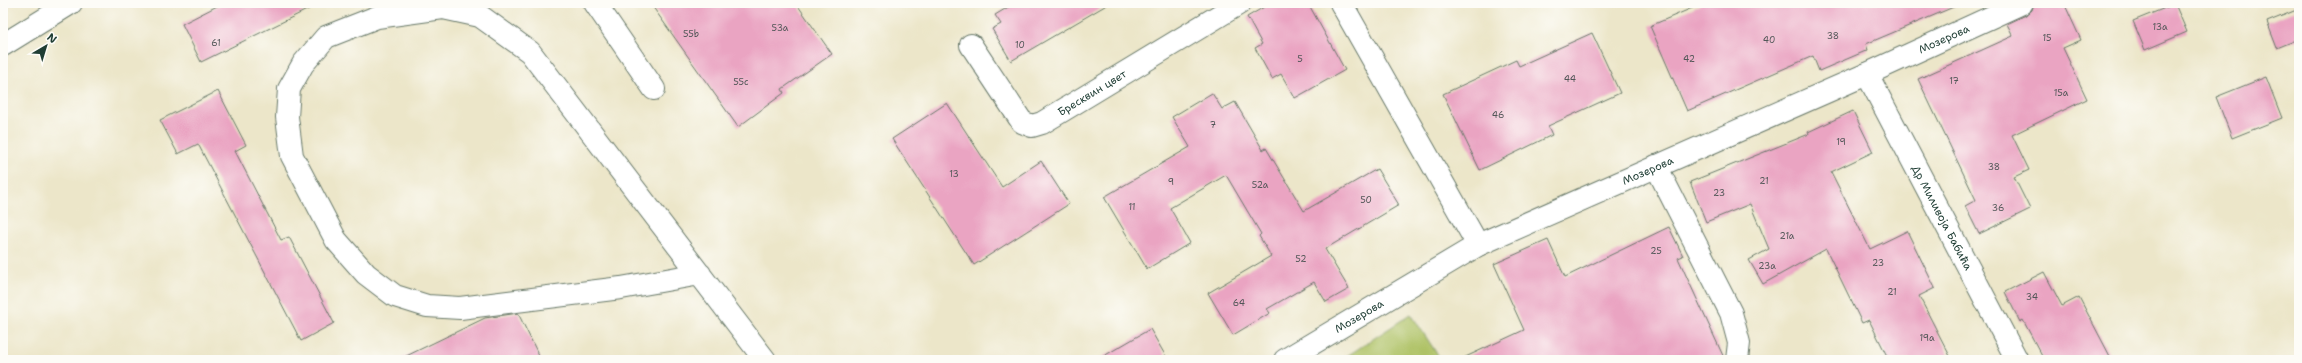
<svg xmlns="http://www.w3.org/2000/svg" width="2302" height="363" viewBox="0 0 2302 363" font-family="'Shantell Sans',sans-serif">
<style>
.green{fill:#afc266;stroke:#67804d}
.building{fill:#eaa4c2}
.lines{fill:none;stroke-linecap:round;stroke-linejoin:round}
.minor-casing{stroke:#677868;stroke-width:24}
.minor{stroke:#fff;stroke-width:22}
.labels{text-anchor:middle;stroke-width:3.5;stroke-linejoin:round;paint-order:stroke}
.number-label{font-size:9px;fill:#525758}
.street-label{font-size:11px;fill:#1f3d34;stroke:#fdfcf7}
</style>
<rect width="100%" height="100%" fill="#fdfcf7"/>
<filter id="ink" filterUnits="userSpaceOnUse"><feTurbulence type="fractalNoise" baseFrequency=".025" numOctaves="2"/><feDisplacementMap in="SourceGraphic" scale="8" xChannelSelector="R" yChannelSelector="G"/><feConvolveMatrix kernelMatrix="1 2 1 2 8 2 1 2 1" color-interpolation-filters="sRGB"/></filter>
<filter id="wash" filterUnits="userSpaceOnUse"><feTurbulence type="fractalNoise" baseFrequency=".012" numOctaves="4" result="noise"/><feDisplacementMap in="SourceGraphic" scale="16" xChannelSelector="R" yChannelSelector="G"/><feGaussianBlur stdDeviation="0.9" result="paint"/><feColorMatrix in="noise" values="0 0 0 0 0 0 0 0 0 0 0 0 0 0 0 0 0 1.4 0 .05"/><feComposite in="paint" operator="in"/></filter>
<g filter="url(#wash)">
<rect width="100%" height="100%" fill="#ece6c9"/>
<!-- green -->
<path class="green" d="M1411,314L1441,360H1341Z"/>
<g id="blocks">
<!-- building -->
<g class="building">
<path d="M223,3H321L201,62L182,24Z"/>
<path d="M650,3H796L832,54L782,89L784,93L738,127Z"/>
<path d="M1015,3H1110L1011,61L992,29L1001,24L995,15Z"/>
<path d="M1271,3H1308L1345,70L1295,98L1281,74L1272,79L1255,48L1262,44L1247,17Z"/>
<path d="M1704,3H1963L1866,44L1868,50L1819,71L1813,56L1687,111L1650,26Z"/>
<path d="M2034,3H2064L2081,40L2063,48L2087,99L2012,135L2029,170L2014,177L2030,209L1979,234L1965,206L1976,200L1918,79L2013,36L2007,24L2028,14L2032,10Z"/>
<path d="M2175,4L2187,32L2145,50L2133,21Z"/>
<path d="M2299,9V39L2277,48L2267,22Z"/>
<path d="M1592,33L1620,93L1548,126L1552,135L1480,170L1443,94L1516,60L1519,66Z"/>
<path d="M2266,77L2282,118L2232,138L2216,97Z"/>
<path d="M218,91L246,145L235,151L281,240L289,237L334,323L301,341L198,144L178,154L160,120Z"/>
<path d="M1212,93L1222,109L1235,102L1263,150L1266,148L1304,211L1377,169L1399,205L1325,249L1349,289L1326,302L1314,282L1267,309L1270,313L1233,335L1208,293L1271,256L1259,236L1261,234L1226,175L1170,208L1190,243L1147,269L1104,197L1190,147L1172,117Z"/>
<path d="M947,103L1002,187L1041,161L1069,204L974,265L892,139Z"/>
<path d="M1853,111L1873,152L1831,172L1870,249L1907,231L1935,288L1919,296L1952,360H1889L1869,320L1862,323L1826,249L1763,284L1749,260L1769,249L1750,204L1706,222L1690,182L1809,134L1808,132Z"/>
<path d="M1669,227L1683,256L1678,258L1725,360H1459L1524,330L1494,264L1548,240L1565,277Z"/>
<path d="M2044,272L2062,306L2079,297L2112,360H2044L2023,320L2020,322L2005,292Z"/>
<path d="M518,313L541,360H398L485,318Z"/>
<path d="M1150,329L1168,360H1097Z"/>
</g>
</g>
</g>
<g filter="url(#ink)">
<use href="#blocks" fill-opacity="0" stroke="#677868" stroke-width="1"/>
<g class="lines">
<defs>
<g id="minor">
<path d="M595,3L654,89"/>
<path d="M1341,3L1478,245"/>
<path d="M3,45L71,3"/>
<path id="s1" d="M971,45L1022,122L1032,126L1042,123L1240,3"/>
<path id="s2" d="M1867,74L2017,360"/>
<path d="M1656,166L1731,313L1739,343L1737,360"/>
<path d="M700,274L621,288L460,308L427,306L395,296L366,274L336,240L292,156L287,117L289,89L303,64L326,37L377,17L443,8L480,16L530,52L765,360"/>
<path id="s3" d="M1285,360L1478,245L1867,74L2022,3"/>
</g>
</defs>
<!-- minor casing -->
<use href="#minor" class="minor-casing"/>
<!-- minor -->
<use href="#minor" class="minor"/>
</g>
</g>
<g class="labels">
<!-- number labels -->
<g class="number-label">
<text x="2160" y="30">13a</text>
<text x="780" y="31">53a</text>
<text x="691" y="37">55b</text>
<text x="1833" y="39">38</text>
<text x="2047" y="41">15</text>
<text x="1769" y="43">40</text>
<text x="216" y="46">61</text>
<text x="1020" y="48">10</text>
<text x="1300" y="62">5</text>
<text x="1689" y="62">42</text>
<text x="1570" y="82">44</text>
<text x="1954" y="84">17</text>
<text x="741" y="85">55c</text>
<text x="2061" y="96">15a</text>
<text x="1498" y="118">46</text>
<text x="1213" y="128">7</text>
<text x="1841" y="145">19</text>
<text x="1994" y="170">38</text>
<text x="954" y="177">13</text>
<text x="1764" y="184">21</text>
<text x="1171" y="185">9</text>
<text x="1260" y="188">52a</text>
<text x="1719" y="196">23</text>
<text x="1366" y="203">50</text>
<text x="1132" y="210">11</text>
<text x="1998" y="211">36</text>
<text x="1787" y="239">21a</text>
<text x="1656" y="254">25</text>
<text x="1301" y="262">52</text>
<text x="1878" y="266">23</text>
<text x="1767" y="269">23a</text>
<text x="1892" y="295">21</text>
<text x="2032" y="300">34</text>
<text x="1239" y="306">64</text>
<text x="1927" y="341">19a</text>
</g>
<!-- street labels -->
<g class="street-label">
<text dy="4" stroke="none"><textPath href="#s3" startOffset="734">Мозерова</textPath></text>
<text dy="4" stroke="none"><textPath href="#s1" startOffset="172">Бресквин цвет</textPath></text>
<text dy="4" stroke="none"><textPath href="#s3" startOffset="410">Мозерова</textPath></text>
<text dy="4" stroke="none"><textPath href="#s2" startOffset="162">Др Миливоја Бабића</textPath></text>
<text dy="4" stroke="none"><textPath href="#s3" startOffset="86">Мозерова</textPath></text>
</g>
</g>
<!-- margin -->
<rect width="2302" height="363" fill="none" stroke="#fdfcf7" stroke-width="16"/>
<!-- north arrow -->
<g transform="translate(46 46) rotate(38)" stroke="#fdfcf7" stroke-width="3" paint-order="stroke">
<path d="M0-3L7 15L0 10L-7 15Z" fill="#1f3d34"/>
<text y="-6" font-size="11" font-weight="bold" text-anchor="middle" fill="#1f3d34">N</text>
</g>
</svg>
